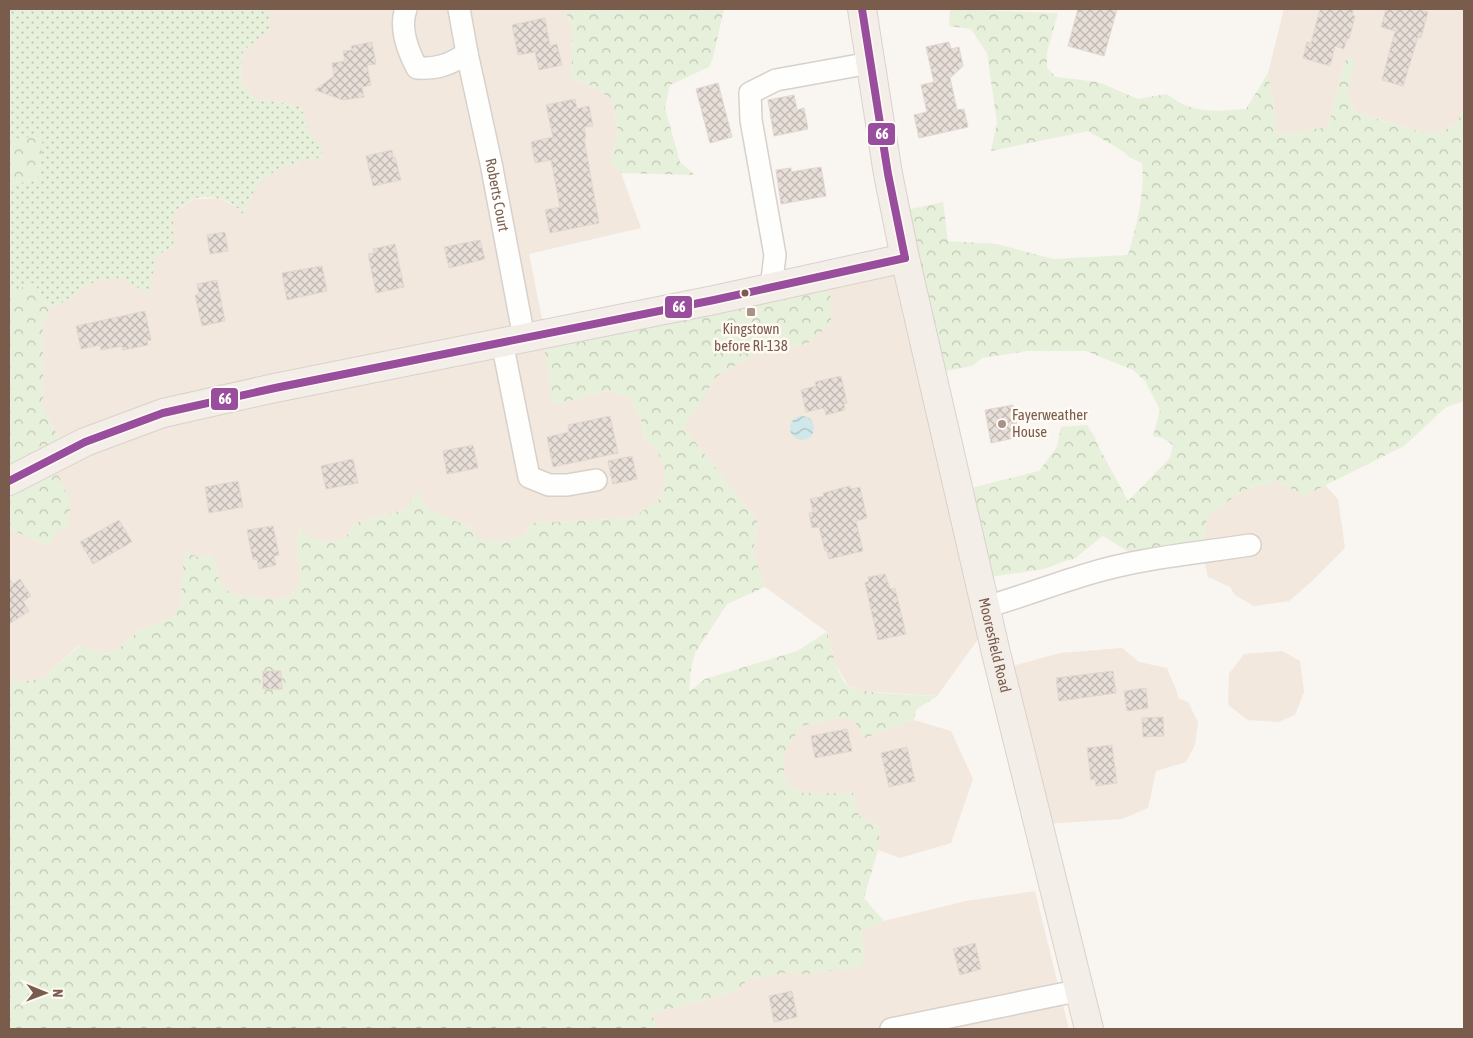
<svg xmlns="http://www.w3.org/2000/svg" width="1473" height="1038" viewBox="0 0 1473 1038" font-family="'Asap Condensed',sans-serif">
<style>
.residential{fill:#f2e8de}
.grass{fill:url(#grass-dots)}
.forest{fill:url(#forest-crowns)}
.water{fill:url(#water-waves)}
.building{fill:url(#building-cross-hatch);stroke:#e2d8d2}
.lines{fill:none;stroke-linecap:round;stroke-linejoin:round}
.minor-casing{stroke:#d7d1cb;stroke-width:24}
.major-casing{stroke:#dad1cc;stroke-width:30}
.minor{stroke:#fefefd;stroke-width:21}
.major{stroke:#f3eee8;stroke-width:28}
.bus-1-casing{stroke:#fffaf3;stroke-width:11}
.bus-1{stroke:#994d9d;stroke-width:8}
.bus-dot{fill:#7a5c4d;stroke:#fffaf3;stroke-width:2}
.poi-dot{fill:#a69286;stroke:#fffaf3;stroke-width:2}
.labels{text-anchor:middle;stroke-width:5;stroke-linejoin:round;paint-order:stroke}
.street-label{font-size:15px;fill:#7a5c4d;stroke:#fffaf3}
.poi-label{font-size:15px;fill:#7a5c4d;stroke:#fffaf3}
.line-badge{stroke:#fffaf3;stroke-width:2}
.badge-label{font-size:14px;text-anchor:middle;font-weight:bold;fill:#fff}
</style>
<defs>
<pattern id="grass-dots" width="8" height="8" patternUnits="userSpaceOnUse" patternTransform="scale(1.25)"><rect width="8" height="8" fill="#e7f0db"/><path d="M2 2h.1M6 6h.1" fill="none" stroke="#c0c6b4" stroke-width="1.8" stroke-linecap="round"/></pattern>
<pattern id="forest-crowns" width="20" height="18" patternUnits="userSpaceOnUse" patternTransform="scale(1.25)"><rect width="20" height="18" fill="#e7f0db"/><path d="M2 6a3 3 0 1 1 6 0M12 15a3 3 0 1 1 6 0" fill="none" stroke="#c0c6b4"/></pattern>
<pattern id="water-waves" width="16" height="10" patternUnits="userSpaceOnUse" patternTransform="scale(1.25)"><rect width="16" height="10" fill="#d0e8ea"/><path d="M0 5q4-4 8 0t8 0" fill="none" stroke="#aebfc0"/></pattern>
<pattern id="building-cross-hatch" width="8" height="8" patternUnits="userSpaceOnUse" patternTransform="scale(1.25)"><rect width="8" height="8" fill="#e6ded7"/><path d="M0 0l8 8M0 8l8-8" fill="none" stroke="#bfb7b1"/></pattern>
</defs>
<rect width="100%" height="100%" fill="#f9f5f0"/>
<!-- residential -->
<g class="residential">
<path d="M269,9H565L573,30L571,78L590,85L612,99L618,131L610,162L621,173L641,228L529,254L545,333L553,405L607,391L631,398L641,420L644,439L655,446L664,466V489L658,501L632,518L531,523L524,536L503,542L477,539L469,527L426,508L417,491L406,509L355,523L345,538L331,543L312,539L299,529L297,549L301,579L294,593L277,600L230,594L219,580L214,556L198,557L185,551L181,602L175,616L140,630L119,648L106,653L78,646L42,679L9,683V529L48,545L52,461L65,449L43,409V326L49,308L73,298L84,287L99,280L123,278L156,256L173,247V213L194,199L219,198L239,208L243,213L259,181L284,166L322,157L309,135L301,106L253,98L240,81L243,51L270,28Z"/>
<path d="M1284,9H1464V106L1456,125L1437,133L1414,130L1355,112L1347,94L1355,58L1346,59L1328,127L1278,135L1268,73Z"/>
<path d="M908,262L992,620L937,696L862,691L848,686L836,665L827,632L765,587L753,551L758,522L684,428L688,419L716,377L758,352L807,344L830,277Z"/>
<path d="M1278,481L1304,496L1325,485L1338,499L1345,548L1311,582L1289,601L1254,606L1235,595L1230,587L1208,577L1202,552L1207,516L1244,490Z"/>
<path d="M1122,648L1139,662L1167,668L1177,692L1178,698L1188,702L1198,722L1195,745L1186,762L1156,771L1148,808L1122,819L1045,824L1005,668L1060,653Z"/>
<path d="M1282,651L1300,661L1304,692L1295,715L1278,722L1248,720L1228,705L1229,674L1244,654Z"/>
<path d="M841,717L855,721L865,737L914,720L951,731L973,779L951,843L900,858L878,850L880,828L859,816L853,793H804L790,787L784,777V753L801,726Z"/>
<path d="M1035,891L1069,1029H659L651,1014L737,991L748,979L793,972L799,975L861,967L864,955L861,932L884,921L966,901Z"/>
</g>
<!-- grass -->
<path class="grass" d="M9,9H269L270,29L243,51L240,81L253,98L301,106L309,135L322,144V157L284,166L259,181L243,213H241C234,199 207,194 194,199C187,202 179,209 173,213V247L156,256L149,295L123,278L99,280L84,287L73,298L49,308L34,283L9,292V184L34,181L37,183L9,139Z"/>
<!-- forest -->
<g class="forest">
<path d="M565,9H724L713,58L709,67L670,85L665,108L680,162L695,175L621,173L610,162L618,131L612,99L590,85L571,78L573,30Z"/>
<path d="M950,9L1058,13L1047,52V68L1056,77L1098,82L1138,99L1167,94C1192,115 1216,111 1246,109L1268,73L1278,135L1328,127L1346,59L1356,57L1347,94L1355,112L1414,130L1437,133L1456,125L1464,106V401L1446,407L1404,446L1304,496L1278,481L1244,490L1207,516L1202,552L1132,554L1103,536L1074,559L1068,560L1044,569L983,578L963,490L1039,471L1057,447L1061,427L1087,425L1096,439L1095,440L1128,501L1170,458L1173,445L1163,438L1153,436L1160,410L1145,381L1133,370L1086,351H1027L982,358L972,366L935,373L902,211L943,202L948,241L997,244L1053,259L1128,255C1137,224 1145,195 1142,163L1129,157L1123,151L1088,131L991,151L997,123L987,53L971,29L949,26Z"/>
<path d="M43,136L38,183L33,181L9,184V139Z"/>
<path d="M830,274L831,324L807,344L758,352L716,377L684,428L758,522L753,551L765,587L727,604L695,653L691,668L689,692L705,679L797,651L827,632C831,646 837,677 848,686C859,694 920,695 937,696L916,710L914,720L865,738L855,722L841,717L801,726L784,753V777L790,787L804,793H853L859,816L880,828L878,850L864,898L884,921L861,932L864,955L862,967L799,975L793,972L748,979L737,991L651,1014L659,1029H9V683L42,679L79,646L106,653L119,648L140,630L175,616L181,602L184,551L198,557L214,556L219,580L230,594L277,600L294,593L301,579L297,549L299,528L312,539L331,543L345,538L355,523L406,509L417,490L426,508L469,527L478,539L503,542L524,536L531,523L632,518L658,501L664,489V466L655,446L644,439L641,420L631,398L607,391L553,405L544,346Z"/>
<path d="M34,283L49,308L43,326V409L65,449L52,461L71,503L67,528L55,532L54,537L48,545L9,529V292Z"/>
</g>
<!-- water -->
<circle class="water" cx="802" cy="428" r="12"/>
<!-- building -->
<g class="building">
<path d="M1078,9H1117L1104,56L1068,46Z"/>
<path d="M1320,9H1354L1352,15L1355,16L1349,39L1347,38L1344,49L1335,46L1330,66L1303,58L1307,42L1311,43Z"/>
<path d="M1386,9H1417L1428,12L1421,38L1418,37L1403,86L1382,80L1395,31L1381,27Z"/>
<path d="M545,18L550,46L557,44L562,65L539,70L535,52L518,55L512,25Z"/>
<path d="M372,42L376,64L367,65L371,85L362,87L364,97L343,100L315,90L334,76L332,63L345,61L343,51L352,50L351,46Z"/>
<path d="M949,42L951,49L959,47L963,66L950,78L957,110L964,109L968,127L919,138L914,115L927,112L921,85L934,82L926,47Z"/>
<path d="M718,83L732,137L710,143L696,89Z"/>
<path d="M794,95L797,110L804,108L808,129L774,136L768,100Z"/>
<path d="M575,99L577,109L589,106L593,126L584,127L586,138H584L599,223L550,233L545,210L560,207L551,160L535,163L531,142L553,137L546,105Z"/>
<path d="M392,150L393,158L395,157L401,180L373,186L366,156Z"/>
<path d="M821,167L826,196L781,204L776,170L791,168V172Z"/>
<path d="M225,232L228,251L210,254L207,235Z"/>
<path d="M480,240L485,259L449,268L444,247Z"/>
<path d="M395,244L404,287L376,293L368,254L374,253L373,249Z"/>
<path d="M322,266L327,291L287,300L282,273Z"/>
<path d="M217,280L225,321L202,326L195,295L199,294L197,284Z"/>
<path d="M145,311L151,340L147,341L148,345L123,350L122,346L101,350L100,345L81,349L76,326Z"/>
<path d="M841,376L847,403L844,404L845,410L826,415L824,408L806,412L801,390L816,386L815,382Z"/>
<path d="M1013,405L1019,437L991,443L985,410Z"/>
<path d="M610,416L618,453L553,467L547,437L569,432L568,425Z"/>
<path d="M473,445L478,468L447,474L443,451Z"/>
<path d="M632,456L637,479L613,484L608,461Z"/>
<path d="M353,459L358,483L326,489L321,466Z"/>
<path d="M238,481L243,507L209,513L205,487Z"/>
<path d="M850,486L851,489L860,487L867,518L856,521L863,551L829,559L827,551H825L819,527L812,528L809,513L813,512L810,499L824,496L823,493Z"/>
<path d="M119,520L132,542L93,564L80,542Z"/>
<path d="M273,526L279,555L274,556L276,565L259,569L257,559L253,560L247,530Z"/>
<path d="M885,574L890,589L895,588L906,634L878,640L865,583L869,581L868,577Z"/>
<path d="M9,578L13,584L20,579L31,596L23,601L29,611L9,624Z"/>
<path d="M263,671H281L282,689H263Z"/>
<path d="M1113,671L1116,693L1059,701L1056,678Z"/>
<path d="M1146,688L1148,708L1127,711L1124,691Z"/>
<path d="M1163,717L1164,736L1143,737L1142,718Z"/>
<path d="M847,729L852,751L815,758L811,736Z"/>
<path d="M1112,745L1117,783L1096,786L1095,779L1091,780L1087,748Z"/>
<path d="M907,747L915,781L889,787L881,753Z"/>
<path d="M975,943L981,969L960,975L953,949Z"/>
<path d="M792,991L797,1017L774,1022L769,996Z"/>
</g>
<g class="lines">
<defs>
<g id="minor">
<path d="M406,9C399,28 408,51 417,68C437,69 450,65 467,53L459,9"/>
<path id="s1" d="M467,53L491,163L524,338"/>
<path d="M771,288L775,255L751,120L750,93L776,80L870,63"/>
<path d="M502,342L529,477L549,485H567L596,480"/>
<path d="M986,607C1021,597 1054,584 1088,574C1140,558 1197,553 1250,545"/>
<path d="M891,1029L1081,990"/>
</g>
<g id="major">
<path id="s2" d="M862,9L888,174L905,258L996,653L1089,1029"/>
<path d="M9,481L85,442L163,413L275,388L714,300L905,258"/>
</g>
</defs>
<!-- minor casing -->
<use href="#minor" class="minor-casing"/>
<!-- major casing -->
<use href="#major" class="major-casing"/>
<!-- minor -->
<use href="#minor" class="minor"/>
<!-- major -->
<use href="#major" class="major"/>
<defs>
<g id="bus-1">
<path d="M862,9L888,174L905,258"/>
<path d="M9,481L85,442L163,413L275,388L714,300L905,258"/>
</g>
</defs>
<!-- bus-1 casing -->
<use href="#bus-1" class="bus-1-casing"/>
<!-- bus-1 -->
<use href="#bus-1" class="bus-1"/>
</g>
<!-- markers -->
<circle class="bus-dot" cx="745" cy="293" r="4.5"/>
<g class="poi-dot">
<rect x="746" y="307" width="10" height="10" rx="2.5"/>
<circle cx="1002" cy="424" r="5"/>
</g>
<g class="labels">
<!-- street labels -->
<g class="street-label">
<text dy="5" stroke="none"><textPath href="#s1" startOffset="145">Roberts Court</textPath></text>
<text dy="5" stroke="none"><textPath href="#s2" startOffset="650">Mooresfield Road</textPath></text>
</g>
<!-- poi labels -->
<g class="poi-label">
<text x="751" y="334">Kingstown<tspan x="751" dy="17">before RI-138</tspan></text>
<text x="1012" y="420" text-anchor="start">Fayerweather<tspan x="1012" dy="17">House</tspan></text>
</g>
</g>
<g class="line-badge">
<rect x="867" y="122" width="29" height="24" rx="5" fill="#994d9d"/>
<rect x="664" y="295" width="29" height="24" rx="5" fill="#994d9d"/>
<rect x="210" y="387" width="29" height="24" rx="5" fill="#994d9d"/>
</g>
<g class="badge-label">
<text x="882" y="139">66</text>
<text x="679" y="312">66</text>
<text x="225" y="404">66</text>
</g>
<!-- border -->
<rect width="1473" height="1038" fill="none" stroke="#7a5c4d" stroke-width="20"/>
<!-- north arrow -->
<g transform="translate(45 993) rotate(91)" stroke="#fffaf3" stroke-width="4" paint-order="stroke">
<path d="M0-4L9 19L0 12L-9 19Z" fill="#7a5c4d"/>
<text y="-8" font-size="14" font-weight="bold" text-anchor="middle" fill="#7a5c4d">N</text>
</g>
</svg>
